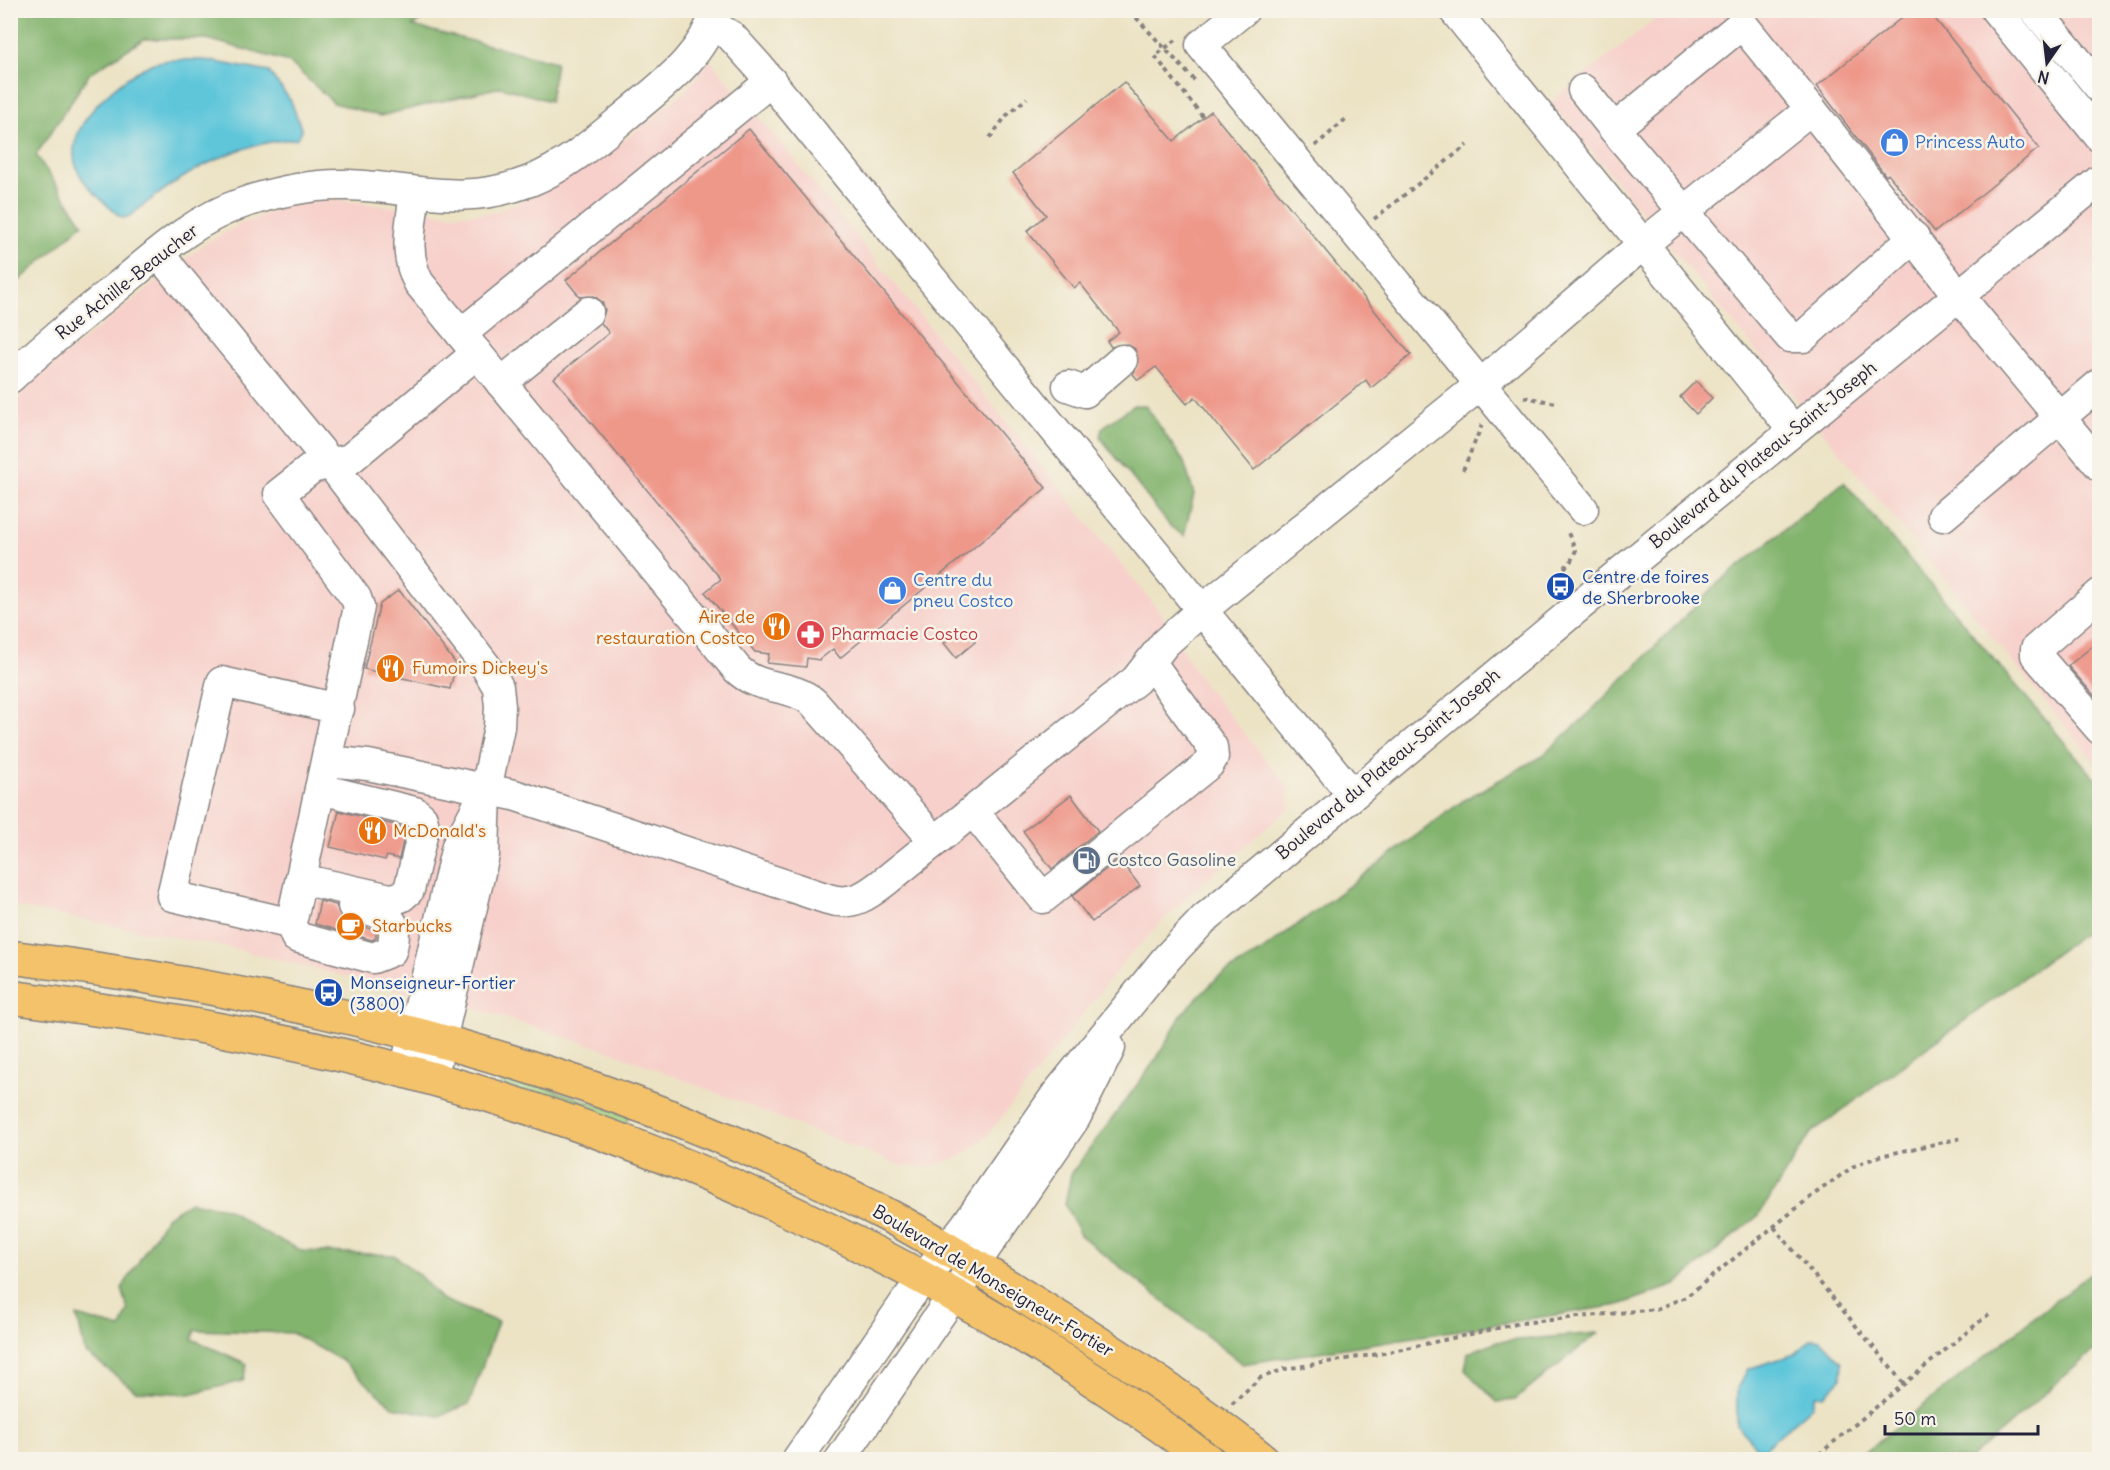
<svg xmlns="http://www.w3.org/2000/svg" width="2110" height="1470" viewBox="0 0 2110 1470" font-family="Delius,sans-serif">
<style>
.built{fill:#f7d0cb}
.green{fill:#a4d27f;stroke:#637a5d;stroke-width:1.5}
.forest{fill:#83b46e;stroke:#526b54;stroke-width:1.5}
.water{fill:#5ec6da;stroke:#40748a;stroke-width:1.5}
.building{fill:#ee988a}
.lines{fill:none;stroke-linecap:round;stroke-linejoin:round}
.minor-casing{stroke:#878280;stroke-width:33}
.major-casing{stroke:#878280;stroke-width:36}
.path{stroke:#878280;stroke-width:4;stroke-dasharray:4.5 4.5;stroke-linecap:butt}
.minor{stroke:#fff;stroke-width:30}
.major{stroke:#f3c26a;stroke-width:33}
.labels{text-anchor:middle;stroke-width:5;stroke-linejoin:round;paint-order:stroke}
.shop-label{font-size:18px;fill:#366cbe;stroke:#f7f3e8;text-anchor:start}
.street-label{font-size:18px;fill:#22223b;stroke:#f7f3e8}
.transit-label{font-size:18px;fill:#164399;stroke:#f7f3e8;text-anchor:start}
.food-label{font-size:18px;fill:#c56008;stroke:#f7f3e8;text-anchor:start}
.health-label{font-size:18px;fill:#be3a42;stroke:#f7f3e8;text-anchor:start}
.service-label{font-size:18px;fill:#4e5e75;stroke:#f7f3e8;text-anchor:start}
</style>
<rect width="100%" height="100%" fill="#f7f3e8"/>
<filter id="ink" filterUnits="userSpaceOnUse"><feTurbulence type="fractalNoise" baseFrequency=".0167" numOctaves="2"/><feDisplacementMap in="SourceGraphic" scale="12" xChannelSelector="R" yChannelSelector="G"/><feConvolveMatrix kernelMatrix="1 2 1 2 8 2 1 2 1" color-interpolation-filters="sRGB"/></filter>
<filter id="wash" filterUnits="userSpaceOnUse"><feTurbulence type="fractalNoise" baseFrequency=".008" numOctaves="4" result="noise"/><feDisplacementMap in="SourceGraphic" scale="24" xChannelSelector="R" yChannelSelector="G"/><feGaussianBlur stdDeviation="1.35" result="paint"/><feColorMatrix in="noise" values="0 0 0 0 0 0 0 0 0 0 0 0 0 0 0 0 0 1.4 0 .05"/><feComposite in="paint" operator="in"/></filter>
<g filter="url(#wash)">
<rect width="100%" height="100%" fill="#ece3c5"/>
<!-- built -->
<g class="built">
<path d="M1665,11H2099V767L1551,102Z"/>
<path d="M710,60L779,141L1160,612L1202,682L1286,784L1290,808L1185,898L1126,959L987,1136L962,1156L929,1167L902,1166L610,1051L470,1007L231,948L11,906L10,411L14,403L38,376L207,242L239,225L289,205L331,199L447,214L493,213L541,193L611,151L684,92Z"/>
</g>
<!-- green -->
<path class="green" d="M504,1073L629,1116L625,1125L500,1085Z"/>
<!-- forest -->
<g class="forest">
<path d="M11,10L434,11L413,26L556,62L550,101L501,87L380,116L334,103L289,62L207,39H144L90,73L36,155L83,224L11,288Z"/>
<path d="M1134,405L1146,406L1184,462L1194,494L1184,536L1170,526L1100,437L1102,428Z"/>
<path d="M1844,482L2099,783V922L1811,1133L1759,1215L1675,1285L1619,1305L1242,1364L1080,1235L1065,1205L1071,1174L1157,1058L1182,1014L1218,977L1259,953L1464,800L1542,756L1583,719L1718,583Z"/>
<path d="M190,1202L226,1208L264,1233L303,1251L394,1255L420,1276L441,1299L498,1322L469,1404L439,1416L393,1407L341,1360L292,1333L195,1330L192,1339L247,1364L243,1381L190,1394L136,1391L85,1352L77,1316L121,1328L128,1310L122,1288L167,1216Z"/>
<path d="M2099,1266V1346L1970,1459H1856Z"/>
<path d="M1598,1333L1515,1400L1497,1402L1465,1370L1468,1353L1495,1342Z"/>
</g>
<!-- water -->
<g class="water">
<path d="M205,60L269,72L291,101L302,131L296,139C233,142 177,177 130,216L123,218L118,215C102,200 76,181 74,157C71,119 122,76 154,63C168,58 189,60 205,60Z"/>
<path d="M1812,1339L1821,1340L1842,1362L1841,1379L1824,1396L1816,1395L1812,1406L1765,1448H1757L1737,1426V1388L1748,1369L1795,1354Z"/>
</g>
<g id="blocks">
<!-- building -->
<g class="building">
<path d="M1911,10H1928L2039,148L1935,232L1888,174L1886,176L1817,86Z"/>
<path d="M1124,82L1174,141L1211,111L1411,355L1371,388L1366,380L1254,470L1195,397L1187,404L1156,367L1138,380L1133,374L1138,365L1135,349L1127,344L1111,347L1107,341L1119,332L1080,283L1074,288L1027,231L1046,215L1013,173Z"/>
<path d="M749,129L1046,488L840,658L833,649L819,660L807,658L806,667L767,663L769,654L755,652L705,592L721,579L554,378L609,333L601,323L605,310L602,302L594,296L580,297L566,280Z"/>
<path d="M1696,381L1712,398L1696,414L1680,397Z"/>
<path d="M399,590L456,664L450,689L364,669L380,604Z"/>
<path d="M964,628L975,642L956,658L944,643Z"/>
<path d="M2100,640V702L2068,666Z"/>
<path d="M1071,795L1098,831L1052,869L1023,831Z"/>
<path d="M339,811L406,828L399,859L387,856L385,860L330,847Z"/>
<path d="M1119,859L1140,886L1092,922L1072,896Z"/>
<path d="M320,901L336,905L342,919L376,931V938L372,940L315,924Z"/>
</g>
</g>
</g>
<g filter="url(#ink)">
<use href="#blocks" fill-opacity="0" stroke="#878280" stroke-width="1.5"/>
<g class="lines">
<defs>
<g id="minor">
<path d="M1244,10L1201,45L1583,509"/>
<path d="M1454,10L1793,430"/>
<path d="M1996,10L2100,137"/>
<path d="M2035,10L2100,88"/>
<path d="M712,25L731,36L758,66L1352,794"/>
<path d="M1583,90L1614,129"/>
<path d="M1811,109L1742,24L1614,129L1790,337H1803L1914,237"/>
<path d="M415,193C411,225 403,254 419,283L737,669C759,691 790,683 813,702L935,841"/>
<path d="M158,253L331,464L485,665L498,687L500,706L499,727L486,790L484,855L432,1079"/>
<path d="M461,334L771,81"/>
<path d="M10,378C44,346 81,316 117,287C155,256 193,220 240,204C274,192 311,184 347,185C416,187 460,208 530,181C570,165 601,136 634,109C668,81 704,54 716,10"/>
<path d="M501,383L588,312"/>
<path d="M1068,386L1085,392L1122,360"/>
<path d="M1943,516L2100,384"/>
<path d="M2100,594L2036,649V655L2100,729"/>
<path d="M339,709L222,682L172,896L284,922L293,915L359,607L356,598L279,494L312,468L350,459L477,353"/>
<path d="M327,761L368,765L514,795L828,899C854,907 869,894 888,879L1136,680L1165,643L1202,610L1480,385L1642,245L1811,109L1958,295L2100,466"/>
<path d="M973,811L1043,898L1209,764L1213,757L1212,747L1151,663"/>
<path d="M301,879L390,899L401,897L409,890L424,827L422,818L415,812L320,789"/>
<path d="M289,920L296,937L373,958L391,951C402,914 382,913 353,906"/>
<path d="M405,1071L457,846L482,798"/>
<path d="M797,1460L906,1301L966,1225L1056,1095L1166,959L1204,919L1578,607L2100,180"/>
<path d="M840,1460L1075,1118L1110,1048"/>
</g>
<g id="major">
<path d="M10,957C316,995 615,1072 889,1216C940,1243 988,1274 1036,1304C1115,1352 1191,1402 1263,1460"/>
<path d="M10,997C136,1014 260,1034 382,1065C677,1141 963,1277 1207,1460"/>
</g>
</defs>
<!-- minor casing -->
<use href="#minor" class="minor-casing"/>
<!-- major casing -->
<use href="#major" class="major-casing"/>
<!-- path -->
<g class="path">
<path d="M1130,11L1197,83"/>
<path d="M1176,40L1155,56L1203,117"/>
<path d="M990,138L1006,116L1027,98"/>
<path d="M1315,146L1346,119"/>
<path d="M1374,219L1467,145"/>
<path d="M1524,397L1556,403"/>
<path d="M1463,470L1482,425"/>
<path d="M1564,590L1557,581V576L1571,561L1576,550L1568,533"/>
<path d="M1774,1227L1904,1384"/>
<path d="M1232,1404L1260,1378L1285,1369L1384,1353L1521,1323L1656,1309L1686,1297L1813,1195L1854,1166L1880,1156L1962,1138"/>
<path d="M1812,1460L1990,1313"/>
</g>
<!-- minor -->
<use href="#minor" class="minor"/>
<!-- major -->
<use href="#major" class="major"/>
</g>
</g>
<!-- icons -->
<defs>
<symbol id="shop-disc" viewBox="-11 -11 22 22"><circle r="9.5" fill="#3f7fe0" stroke="#f7f3e8"/><path d="M-5-2.5h2.3a2.7 3.5 0 0 1 5.4 0H5L5.5 6h-11ZM-1.5-2.5h3a1.5 2.3 0 0 0-3 0Z" fill="#fff"/></symbol>
<symbol id="bus-disc" viewBox="-11 -11 22 22"><circle r="9.5" fill="#1a4fb4" stroke="#f7f3e8"/><path d="M-5-6H5V4H4V6H2V4H-2V6H-4V4H-5ZM-3.5-4V0h7V-4ZM-3.5 1.2v1.5H-2V1.2ZM2 1.2v1.5H3.5V1.2Z" fill="#fff"/></symbol>
<symbol id="restaurant-disc" viewBox="-11 -11 22 22"><circle r="9.5" fill="#e8710a" stroke="#f7f3e8"/><path d="M-5-6h1v4h1v-4h1v4h1v-4h1v5L-1.5 .5V6h-2V.5L-5-1ZM5-6V6H3V1.5H1.5Q1.5-4 5-6Z" fill="#fff"/></symbol>
<symbol id="pharmacy-disc" viewBox="-11 -11 22 22"><circle r="9.5" fill="#e0444e" stroke="#f7f3e8"/><path d="M-2-6h4v4h4v4h-4v4h-4v-4h-4v-4h4Z" fill="#fff"/></symbol>
<symbol id="fuel-disc" viewBox="-11 -11 22 22"><circle r="9.5" fill="#5c6f8a" stroke="#f7f3e8"/><path d="M-5.5-6h7V0h2V4h1.3V-2.5L3-4.5l.8-.8L6-3V5H2.5V1h-1V6h-7ZM-4.2-4.7v3.2H.2V-4.7Z" fill="#fff"/></symbol>
<symbol id="cafe-disc" viewBox="-11 -11 22 22"><circle r="9.5" fill="#e8710a" stroke="#f7f3e8"/><path d="M-5.5-4.5H6V0H3Q3 3.5 0 3.5H-2.5Q-5.5 3.5-5.5 0ZM3-3.2v2h1.7v-2ZM-6 4.5H4V6H-6Z" fill="#fff"/></symbol>
</defs>
<g fill-rule="evenodd">
<use href="#shop-disc" x="1878" y="126" width="33" height="33"/>
<use href="#bus-disc" x="1544" y="570" width="33" height="33"/>
<use href="#shop-disc" x="876" y="574" width="33" height="33"/>
<use href="#restaurant-disc" x="760" y="610" width="33" height="33"/>
<use href="#pharmacy-disc" x="794" y="618" width="33" height="33"/>
<use href="#restaurant-disc" x="374" y="652" width="33" height="33"/>
<use href="#restaurant-disc" x="356" y="814" width="33" height="33"/>
<use href="#fuel-disc" x="1070" y="844" width="33" height="33"/>
<use href="#cafe-disc" x="334" y="910" width="33" height="33"/>
<use href="#bus-disc" x="312" y="976" width="33" height="33"/>
</g>
<g class="labels">
<!-- shop labels -->
<g class="shop-label">
<text x="1915" y="148">Princess Auto</text>
<text x="913" y="586">Centre du<tspan x="913" dy="21">pneu Costco</tspan></text>
</g>
<!-- street labels -->
<g class="street-label">
<text transform="translate(127 282) rotate(-38)" y="6">Rue Achille-Beaucher</text>
<text transform="translate(1763 455) rotate(-39)" y="6">Boulevard du Plateau-Saint-Joseph</text>
<text transform="translate(1388 764) rotate(-40)" y="6">Boulevard du Plateau-Saint-Joseph</text>
<text transform="translate(993 1281) rotate(31)" y="6">Boulevard de Monseigneur-Fortier</text>
</g>
<!-- transit labels -->
<g class="transit-label">
<text x="1582" y="583">Centre de foires<tspan x="1582" dy="21">de Sherbrooke</tspan></text>
<text x="350" y="989">Monseigneur-Fortier<tspan x="350" dy="21">(3800)</tspan></text>
</g>
<!-- food labels -->
<g class="food-label">
<text x="755" y="623" text-anchor="end">Aire de<tspan x="755" dy="21">restauration Costco</tspan></text>
<text x="412" y="674">Fumoirs Dickey's</text>
<text x="393" y="837">McDonald's</text>
<text x="372" y="932">Starbucks</text>
</g>
<!-- health labels -->
<g class="health-label">
<text x="831" y="640">Pharmacie Costco</text>
</g>
<!-- service labels -->
<g class="service-label">
<text x="1107" y="866">Costco Gasoline</text>
</g>
</g>
<!-- margin -->
<rect width="2110" height="1470" fill="none" stroke="#f7f3e8" stroke-width="36"/>
<!-- north arrow -->
<g transform="translate(2047 63) rotate(194)" stroke="#f7f3e8" stroke-width="4.5" paint-order="stroke">
<path d="M0-4.5L10 22L0 15L-10 22Z" fill="#22223b"/>
<text y="-9" font-size="16" font-weight="bold" text-anchor="middle" fill="#22223b">N</text>
</g>
<!-- scale -->
<path d="M1885 1425v9h153v-9" fill="none" stroke="#22223b" stroke-width="3"/>
<text x="1894" y="1425" font-size="18" fill="#22223b" stroke="#f7f3e8" stroke-width="4.5" paint-order="stroke">50 m</text>
</svg>
